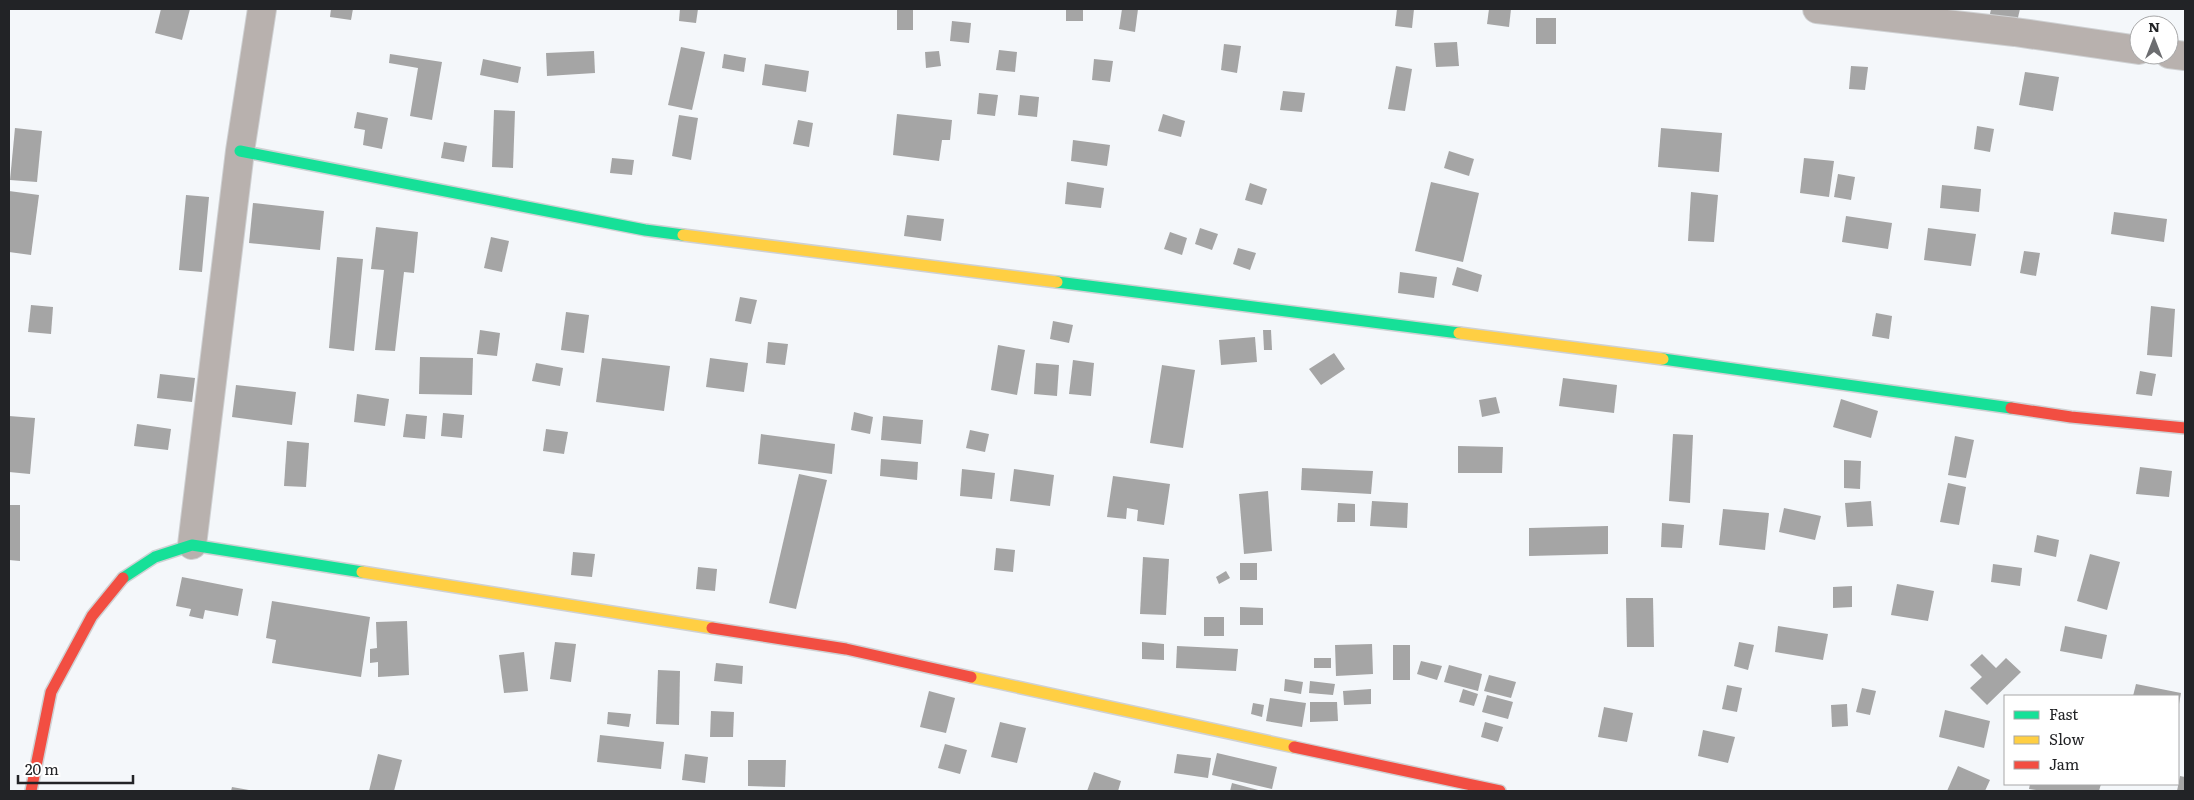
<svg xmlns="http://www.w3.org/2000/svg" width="2194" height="800" viewBox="0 0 2194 800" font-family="Literata,serif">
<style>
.building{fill:#a5a5a5}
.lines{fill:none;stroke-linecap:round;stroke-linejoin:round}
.street-casing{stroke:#cfd1d3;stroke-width:30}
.fast-casing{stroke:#cfd1d3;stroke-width:14}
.slow-casing{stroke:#cfd1d3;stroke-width:14}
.jam-casing{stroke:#cfd1d3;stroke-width:14}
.street{stroke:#b8b1ae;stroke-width:28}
.fast{stroke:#16e098;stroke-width:11}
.slow{stroke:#ffcf43;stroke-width:11}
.jam{stroke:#f24e42;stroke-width:11}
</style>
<rect width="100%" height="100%" fill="#f4f7fa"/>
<!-- building -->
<g class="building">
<path d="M161,9H190L182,40L155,33Z"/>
<path d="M331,9H353L351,20L330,17Z"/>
<path d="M680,9H698L696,23L679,21Z"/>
<rect x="897" y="9" width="16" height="21"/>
<rect x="1066" y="9" width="17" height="12"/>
<path d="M1122,9H1138L1135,32L1119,29Z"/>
<path d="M1397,9H1414L1412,28L1395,26Z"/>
<path d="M1489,9H1511L1509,27L1487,24Z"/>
<path d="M1991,9H2020L2016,26L1989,19Z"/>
<rect x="1536" y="18" width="20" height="26"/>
<path d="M952,21L971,23L969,43L950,41Z"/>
<path d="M1457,42L1459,66L1436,67L1434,43Z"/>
<path d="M1224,44L1241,46L1237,73L1221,70Z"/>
<path d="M681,47L705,52L692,110L668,105Z"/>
<path d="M999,50L1017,52L1015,72L996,70Z"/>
<path d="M594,51L595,73L547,76L546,53Z"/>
<path d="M939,51L941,66L926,68L925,52Z"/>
<path d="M390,54L442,62L432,120L410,116L418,68L389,63Z"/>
<path d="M724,54L746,58L744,72L722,68Z"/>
<path d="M483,59L521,67L518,83L480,75Z"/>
<path d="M1094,59L1113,61L1110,82L1092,80Z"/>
<path d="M765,64L809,71L806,92L762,85Z"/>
<path d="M1396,66L1412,69L1405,111L1388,109Z"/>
<path d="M1851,66L1868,67L1865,90L1849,89Z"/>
<path d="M2025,72L2059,77L2053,111L2019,105Z"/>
<path d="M1283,91L1305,93L1302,112L1280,110Z"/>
<path d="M979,93L998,95L995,116L977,114Z"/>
<path d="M1020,95L1039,97L1037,117L1018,115Z"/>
<path d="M494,110L515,111L513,168L492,167Z"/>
<path d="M357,112L388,118L382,149L363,145L365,130L354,128Z"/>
<path d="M897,114L952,120L950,140H942L939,161L893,155Z"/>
<path d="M1163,114L1185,121L1181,137L1158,131Z"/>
<path d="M679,115L698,118L691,160L672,156Z"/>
<path d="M798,120L813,123L809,147L793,144Z"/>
<path d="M1977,126L1994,129L1990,152L1974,149Z"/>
<path d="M15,128L42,131L37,182L10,180Z"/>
<path d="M1661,128L1722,133L1719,172L1658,167Z"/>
<path d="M1073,140L1110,145L1107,166L1071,161Z"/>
<path d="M444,142L467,146L464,162L441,158Z"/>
<path d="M1449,151L1474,159L1469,176L1444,168Z"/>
<path d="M612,158L634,160L632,175L610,173Z"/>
<path d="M1804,158L1834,161L1829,197L1800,193Z"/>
<path d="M1838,174L1855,177L1851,200L1834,197Z"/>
<path d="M1067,182L1104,188L1101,208L1065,204Z"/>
<path d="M1431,182L1479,193L1463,262L1415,251Z"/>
<path d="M1250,183L1267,189L1262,205L1245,200Z"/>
<path d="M1942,185L1981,189L1979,212L1940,208Z"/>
<path d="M9,191L39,195L31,255L9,252Z"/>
<path d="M1691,192L1718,195L1714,242L1688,241Z"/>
<path d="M186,195L209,197L202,272L179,270Z"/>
<path d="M253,203L324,211L320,250L249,243Z"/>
<path d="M2114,212L2167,219L2164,242L2111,234Z"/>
<path d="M907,215L944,219L941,241L904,236Z"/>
<path d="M1846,216L1892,223L1888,249L1842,242Z"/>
<path d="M376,227L418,232L414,273L404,272L395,351L375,350L384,270L371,269Z"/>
<path d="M1200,228L1218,234L1212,250L1195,244Z"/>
<path d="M1928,228L1976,234L1971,266L1924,260Z"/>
<path d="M1170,232L1187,238L1182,255L1164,249Z"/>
<path d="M491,237L509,241L502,272L484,268Z"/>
<path d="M1238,248L1256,253L1250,270L1233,264Z"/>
<path d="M2024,251L2040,253L2036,276L2020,273Z"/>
<path d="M337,257L363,259L354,351L329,348Z"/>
<path d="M1457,267L1482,275L1478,292L1452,285Z"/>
<path d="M1400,272L1437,277L1434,298L1398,293Z"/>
<path d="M740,297L757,300L751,324L735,321Z"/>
<path d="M31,305L53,307L51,334L28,332Z"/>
<path d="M2151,306L2175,309L2172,357L2147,355Z"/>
<path d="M566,312L589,315L584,353L561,350Z"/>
<path d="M1876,313L1892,316L1889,339L1872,336Z"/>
<path d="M1053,321L1073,325L1069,343L1050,339Z"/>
<path d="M480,330L500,333L497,356L477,354Z"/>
<path d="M1263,330H1271L1272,350H1264Z"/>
<path d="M1255,337L1257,362L1221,365L1219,340Z"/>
<path d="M768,342L788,344L785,365L766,363Z"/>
<path d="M998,345L1025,350L1017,395L991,390Z"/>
<path d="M1334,353L1345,369L1321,385L1309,369Z"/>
<path d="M420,357L473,358L472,395L419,394Z"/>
<path d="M602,358L670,366L664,411L596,402Z"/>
<path d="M710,358L748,363L744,392L706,387Z"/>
<path d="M1073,360L1094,363L1091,396L1069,394Z"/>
<path d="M536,363L563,368L560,386L532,381Z"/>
<path d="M1036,363L1059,365L1057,396L1034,394Z"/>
<path d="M1162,365L1195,370L1183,448L1150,443Z"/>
<path d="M2140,371L2156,374L2152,396L2136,394Z"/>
<path d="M160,374L195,378L192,402L157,398Z"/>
<path d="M1563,378L1617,385L1614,413L1559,406Z"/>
<path d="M236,385L296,392L292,425L232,417Z"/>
<path d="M357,394L389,399L385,426L354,422Z"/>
<path d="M1496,397L1500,413L1482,417L1479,400Z"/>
<path d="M1841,399L1878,411L1871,438L1833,427Z"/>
<path d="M854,412L873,417L870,434L851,430Z"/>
<path d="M443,413L464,415L462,438L441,436Z"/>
<path d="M406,414L427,416L425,439L403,437Z"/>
<path d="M9,416L35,418L30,474L9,472Z"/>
<path d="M883,416L923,420L921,444L881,440Z"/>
<path d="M137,424L171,429L168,450L134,446Z"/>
<path d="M546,429L568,432L564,454L543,451Z"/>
<path d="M970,430L989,434L985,452L966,448Z"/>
<path d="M761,434L835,444L832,474L758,464Z"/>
<path d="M1673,434L1693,435L1690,503L1669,501Z"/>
<path d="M1955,436L1974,440L1966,478L1948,475Z"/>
<path d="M287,441L309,443L306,487L284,486Z"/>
<path d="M1458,446L1503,447L1502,473H1458Z"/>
<path d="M881,459L918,462L917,480L880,476Z"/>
<path d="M1844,460L1861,461L1860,489L1844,488Z"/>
<path d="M2140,467L2172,471L2169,497L2136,494Z"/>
<path d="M1302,468L1373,471L1371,494L1301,490Z"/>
<path d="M962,469L995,473L992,499L960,496Z"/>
<path d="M1014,469L1054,475L1050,506L1010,501Z"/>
<path d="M799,474L827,480L796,609L769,603Z"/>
<path d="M1113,476L1170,484L1164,525L1137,521L1138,510L1127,508L1126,519L1107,517Z"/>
<path d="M1948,483L1966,487L1959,525L1940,522Z"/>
<path d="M1268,491L1272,551L1244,554L1239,494Z"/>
<path d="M1372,501L1408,503L1407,528L1370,526Z"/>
<path d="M1871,501L1873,526L1847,527L1845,503Z"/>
<path d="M1338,503L1355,504V522H1337Z"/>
<path d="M9,505H20V561L9,560Z"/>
<path d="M1784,508L1821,516L1815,540L1779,532Z"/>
<path d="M1723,509L1769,513L1765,550L1719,545Z"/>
<path d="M1662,523L1684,525L1682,548L1661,547Z"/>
<path d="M1608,526V554L1529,556V528Z"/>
<path d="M2037,535L2059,540L2056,557L2034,552Z"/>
<path d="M996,548L1015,550L1013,572L994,570Z"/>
<path d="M573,552L595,554L592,577L571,575Z"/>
<path d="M2090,554L2120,562L2107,610L2077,601Z"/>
<path d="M1143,557L1169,559L1166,615L1140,614Z"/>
<rect x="1240" y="563" width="17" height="17"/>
<path d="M1993,564L2022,568L2020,586L1991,582Z"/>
<path d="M698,567L717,569L715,591L696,589Z"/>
<path d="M1226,571L1230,578L1219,584L1216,577Z"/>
<path d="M182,577L243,589L238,616L205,610L203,619L189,616L191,609L176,606Z"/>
<path d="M1897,584L1934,591L1928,621L1891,615Z"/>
<path d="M1852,586V607L1833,608V587Z"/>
<path d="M1626,598H1653L1654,647H1627Z"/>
<path d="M272,601L370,617L361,677L272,663L276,640L266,638Z"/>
<path d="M1240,607L1263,608V625H1240Z"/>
<rect x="1204" y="617" width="20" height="19"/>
<path d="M407,621L409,675L378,677V662L370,663V649L377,648L376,622Z"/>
<path d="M1778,626L1828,634L1823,660L1775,652Z"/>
<path d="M2065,626L2107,635L2102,659L2060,651Z"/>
<path d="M555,642L576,644L571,682L550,679Z"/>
<path d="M1142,642L1164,644V660L1142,659Z"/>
<path d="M1739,642L1754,645L1748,670L1734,666Z"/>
<path d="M1372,644L1373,674L1336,676L1335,645Z"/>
<rect x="1393" y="645" width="17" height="35"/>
<path d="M1177,646L1238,649L1236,671L1176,668Z"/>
<path d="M524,652L528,691L504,693L499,655Z"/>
<path d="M1982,654L1996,668L2006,658L2021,672L1987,705L1970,688L1982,677L1970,665Z"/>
<rect x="1314" y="658" width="17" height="10"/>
<path d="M1421,661L1442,666L1437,680L1417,674Z"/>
<path d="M716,663L743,666L742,684L714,681Z"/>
<path d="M1449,665L1482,674L1478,691L1444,682Z"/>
<path d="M658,670L680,671L679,725L656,724Z"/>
<path d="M1489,675L1516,682L1511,698L1484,691Z"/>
<path d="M1285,679L1303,682L1301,694L1284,691Z"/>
<path d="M1310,681L1335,684L1333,695L1309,693Z"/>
<path d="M2136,684L2181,693L2179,704L2178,696H2133Z"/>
<path d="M1727,685L1742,688L1737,712L1722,709Z"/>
<path d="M1862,688L1876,691L1870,715L1856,712Z"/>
<path d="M1371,689V704L1344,705L1343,691Z"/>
<path d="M1463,689L1478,694L1474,706L1459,702Z"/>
<path d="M929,691L955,698L946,733L920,727Z"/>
<path d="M1487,695L1513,702L1508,719L1482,712Z"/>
<path d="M1270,698L1306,703L1302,727L1266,721Z"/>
<path d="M1310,702H1337L1338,721L1310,722Z"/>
<path d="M1253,703L1264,705L1262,717L1251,714Z"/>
<path d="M1847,704L1848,726L1832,727L1831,705Z"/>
<path d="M1604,707L1633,713L1627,742L1598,737Z"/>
<path d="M1945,710L1990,721L1984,748L1939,737Z"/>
<path d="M711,711L734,712L733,737H710Z"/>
<path d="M608,712L631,714L629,727L607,724Z"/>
<path d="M1000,722L1026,728L1017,763L991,757Z"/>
<path d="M1485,722L1503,727L1498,742L1481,737Z"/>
<path d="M1703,730L1735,737L1728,763L1698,756Z"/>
<path d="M600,735L664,742L661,769L597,762Z"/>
<path d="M945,744L967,750L960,774L938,768Z"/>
<path d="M1217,753L1277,767L1272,789L1212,775Z"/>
<path d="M378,754L402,760L394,791H369Z"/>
<path d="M685,754L708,757L705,783L682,780Z"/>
<path d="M1177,754L1211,758L1208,778L1174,773Z"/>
<path d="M748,760H786L785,787L748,786Z"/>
<path d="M1958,766L1990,780L1985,791H1947Z"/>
<path d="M1094,772L1121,781L1118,791H1087Z"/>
<path d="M2180,776L2185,777V791H2177Z"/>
<path d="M1232,783L1262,791H1230Z"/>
<path d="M2030,784H2101L2099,791H2045L2029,789Z"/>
<path d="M232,787L249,790V791H231Z"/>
</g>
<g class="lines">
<defs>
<g id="street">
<path d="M1817,9L2015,32L2139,50"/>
<path d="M2169,54L2185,56"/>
<path d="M192,545L240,151L262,9"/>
</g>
<g id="fast">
<path d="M240,151L645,230L683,235"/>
<path d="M1057,282L1459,333"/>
<path d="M1663,359L2011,408"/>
<path d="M123,578L155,557L192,545L362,572"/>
</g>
<g id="slow">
<path d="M683,235L1057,282"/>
<path d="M1459,333L1663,359"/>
<path d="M362,572L712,628"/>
<path d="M971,677L1294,747"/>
</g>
<g id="jam">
<path d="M2011,408L2071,417L2185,428"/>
<path d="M712,628L846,649L971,677"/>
<path d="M1294,747L1500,791"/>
<path d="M31,791L51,692L92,616L123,578"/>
</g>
</defs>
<!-- street casing -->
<use href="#street" class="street-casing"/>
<!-- fast casing -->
<use href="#fast" class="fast-casing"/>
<!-- slow casing -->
<use href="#slow" class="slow-casing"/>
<!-- jam casing -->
<use href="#jam" class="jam-casing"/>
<!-- street -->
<use href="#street" class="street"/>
<!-- fast -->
<use href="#fast" class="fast"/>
<!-- slow -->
<use href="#slow" class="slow"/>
<!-- jam -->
<use href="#jam" class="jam"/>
</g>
<!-- border -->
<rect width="2194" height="800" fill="none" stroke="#222326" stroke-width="20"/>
<!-- legend -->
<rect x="2004" y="695" width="175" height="90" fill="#ffffff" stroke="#a7a7a8"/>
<rect x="2014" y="711" width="25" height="8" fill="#16e098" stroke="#a7a7a8"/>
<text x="2049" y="720" font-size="15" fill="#222326">Fast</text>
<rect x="2014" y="736" width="25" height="8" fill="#ffcf43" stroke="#a7a7a8"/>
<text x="2049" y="745" font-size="15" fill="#222326">Slow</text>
<rect x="2014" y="761" width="25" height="8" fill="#f24e42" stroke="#a7a7a8"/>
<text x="2049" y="770" font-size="15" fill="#222326">Jam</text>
<!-- north arrow -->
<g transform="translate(2154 40)"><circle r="24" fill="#ffffff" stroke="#a7a7a8"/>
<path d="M0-4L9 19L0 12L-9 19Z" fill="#6c6d70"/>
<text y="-8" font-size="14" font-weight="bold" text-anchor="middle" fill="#222326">N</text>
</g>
<!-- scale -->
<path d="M18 775v8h115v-8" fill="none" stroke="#222326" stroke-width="2.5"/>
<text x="25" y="775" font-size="15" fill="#222326" stroke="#ffffff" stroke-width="4" paint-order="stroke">20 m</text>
</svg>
